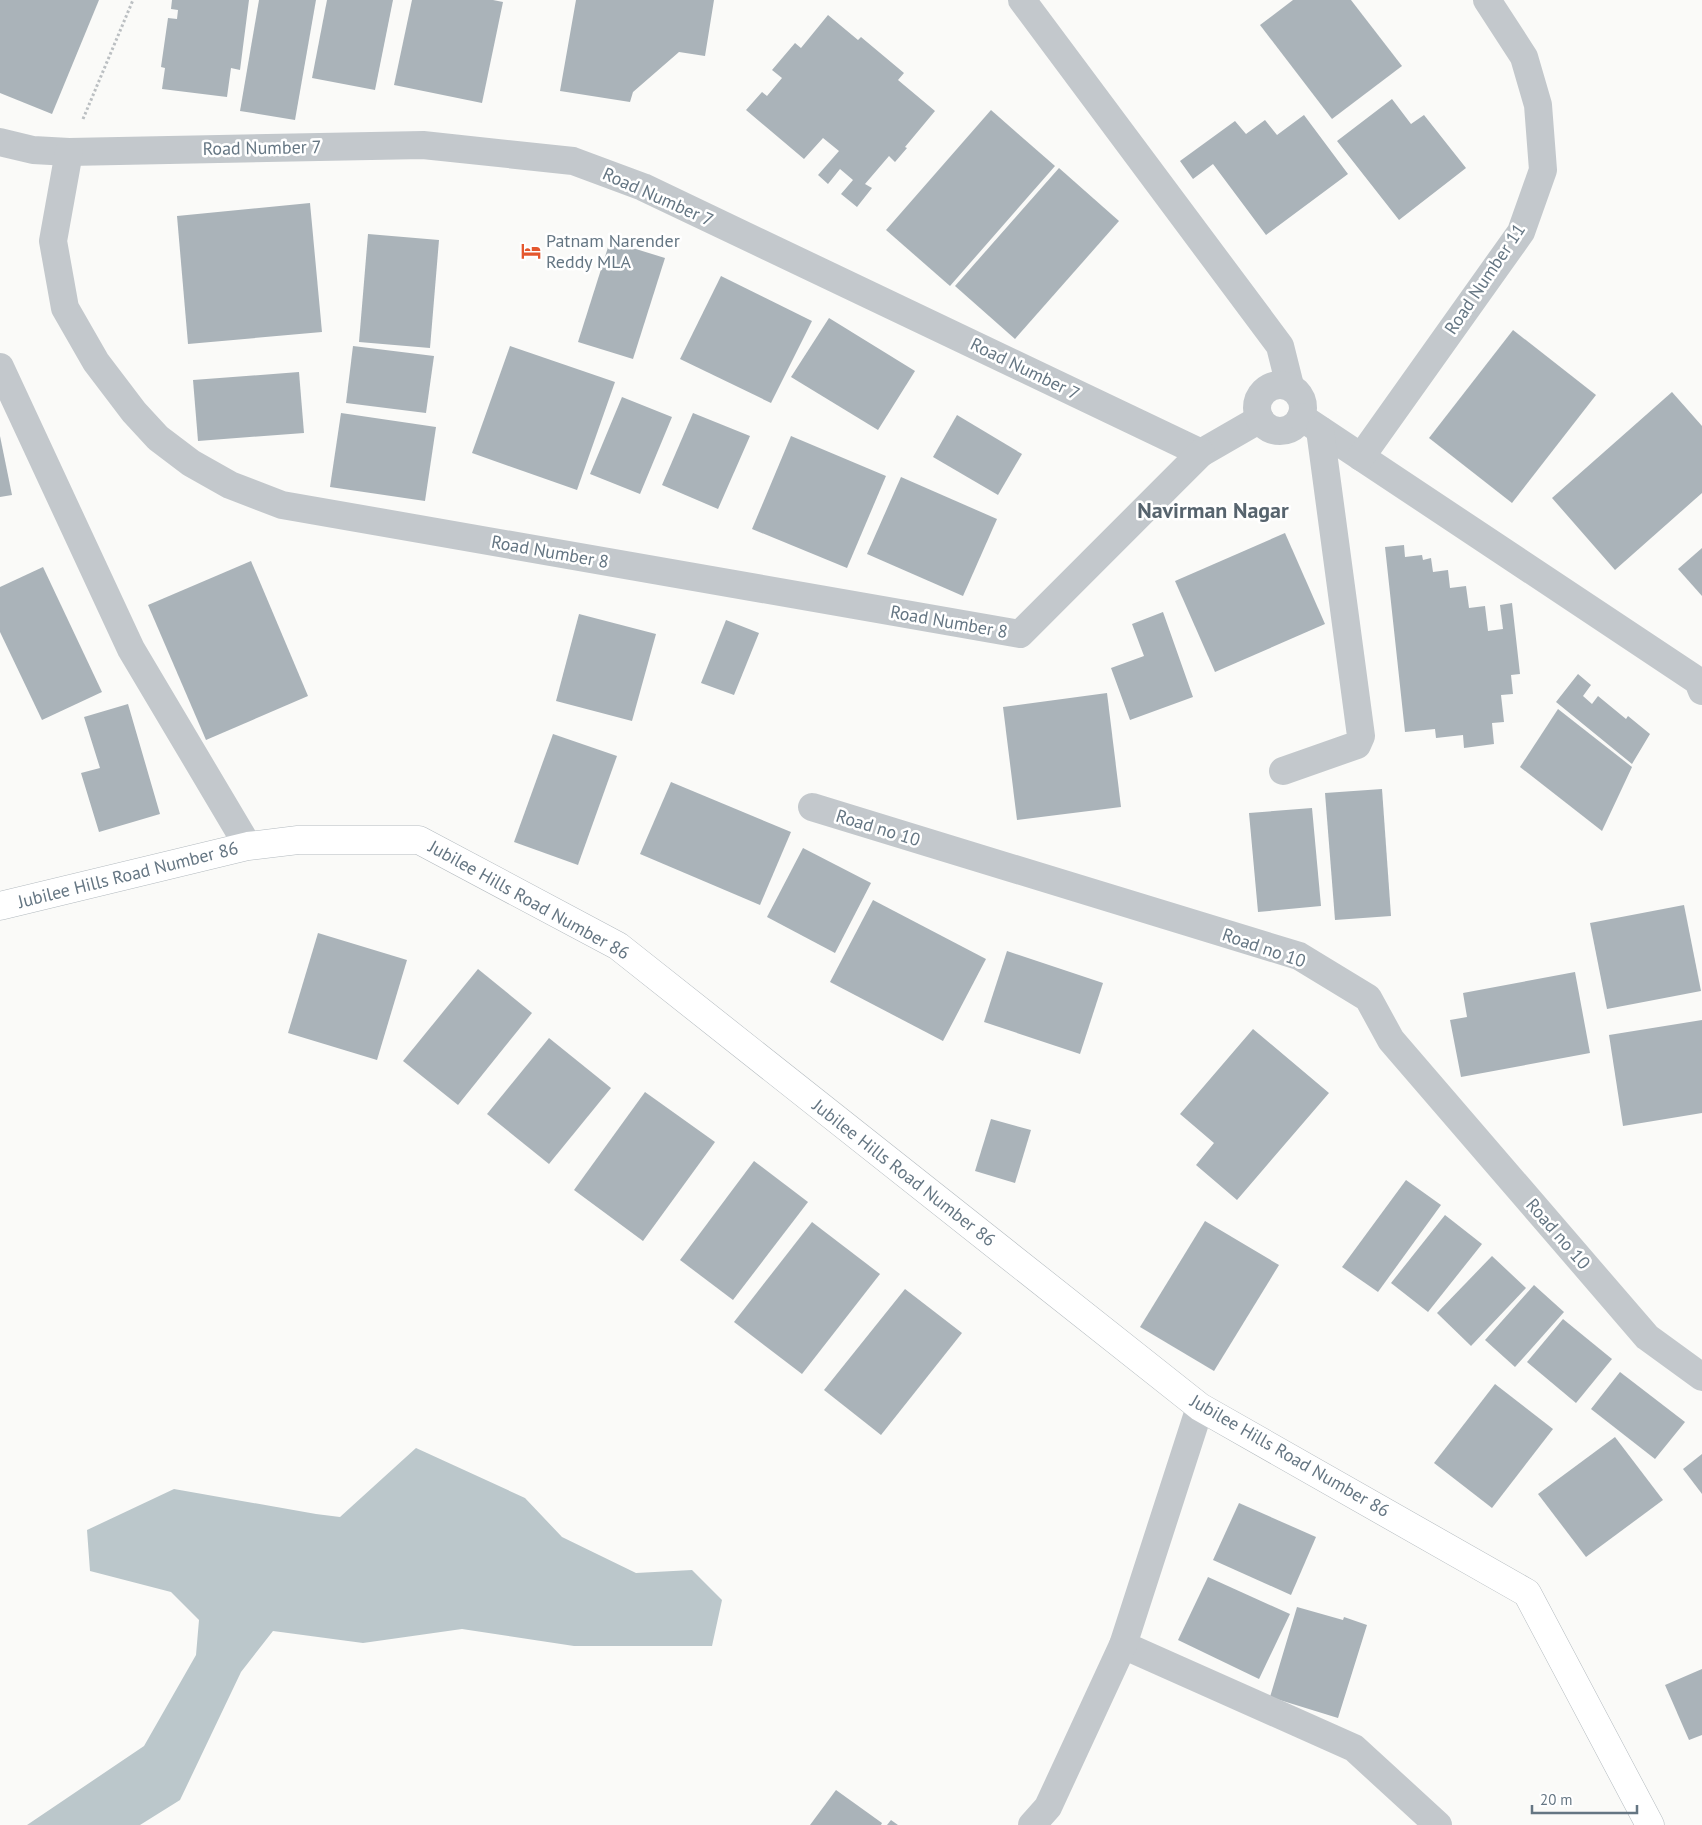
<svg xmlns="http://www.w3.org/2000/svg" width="1702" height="1825" viewBox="0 0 1702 1825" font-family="'PT Sans',sans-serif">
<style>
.water{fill:#bbc7cb}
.building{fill:#aab3b9}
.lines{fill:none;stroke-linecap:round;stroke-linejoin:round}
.secondary-casing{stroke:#b3babf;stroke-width:29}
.path{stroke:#bbbfc2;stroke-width:3;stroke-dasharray:2.5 2.5;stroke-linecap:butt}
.street{stroke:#c3c8cc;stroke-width:28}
.secondary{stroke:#fff;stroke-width:28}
.labels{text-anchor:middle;stroke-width:5;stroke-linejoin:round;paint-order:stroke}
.street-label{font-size:18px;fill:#657683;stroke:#fff}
.poi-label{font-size:18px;fill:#657683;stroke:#fff;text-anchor:start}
.district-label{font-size:22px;font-weight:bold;fill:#57646e;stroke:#fff}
</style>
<rect width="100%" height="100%" fill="#fafaf8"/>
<!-- water -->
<path class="water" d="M416,1448L525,1498L562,1537L636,1573L692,1570L722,1600L712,1646H574L462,1629L363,1643L273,1631L241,1672L180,1800L140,1825H27L144,1746L196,1655L199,1620L171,1592L90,1571L87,1530L174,1489L316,1514L340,1517Z"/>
<!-- building -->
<g class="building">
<path d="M0,0H99L52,114L0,93Z"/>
<path d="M172,0H249L240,70L231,68L227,97L162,89L165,68L161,67L168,18L177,19L178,10L171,9Z"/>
<path d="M259,0H316L295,120L240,111Z"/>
<path d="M327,0H393L375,90L312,78Z"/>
<path d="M412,0H493L503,2L482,103L394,85Z"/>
<path d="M576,0H714L705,56L679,52L633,92L630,102L560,91Z"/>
<path d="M1293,0H1351L1402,66L1332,119L1260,25Z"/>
<path d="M828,15L858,40L861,37L904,73L898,80L935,111L905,147L907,148L895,162L889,156L865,184L872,188L857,207L841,194L853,180L840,169L828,184L818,175L839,151L823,138L804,159L746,110L762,92L767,96L782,78L772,70L795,43L801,48Z"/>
<path d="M1392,99L1411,124L1424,115L1466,168L1399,220L1337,141Z"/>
<path d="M991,110L1055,166L950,286L886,230Z"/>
<path d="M1304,115L1348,174L1266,235L1213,164L1193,179L1180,161L1235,121L1246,134L1265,120L1277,135Z"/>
<path d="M1059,168L1119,221L1015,339L955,286Z"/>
<path d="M310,203L322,332L188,344L177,216Z"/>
<path d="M368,234L439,240L430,348L359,342Z"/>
<path d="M610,241L665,258L633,359L578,342Z"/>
<path d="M721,276L812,321L771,403L680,359Z"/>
<path d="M829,318L915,371L878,430L791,377Z"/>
<path d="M1513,330L1596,395L1512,503L1429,438Z"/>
<path d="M353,346L434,356L426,413L346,403Z"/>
<path d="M510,346L615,382L577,490L472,453Z"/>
<path d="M299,372L304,433L198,441L193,380Z"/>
<path d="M1672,392L1702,426V493L1615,570L1552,498Z"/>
<path d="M622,397L672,417L640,494L590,474Z"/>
<path d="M341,413L436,427L425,501L330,487Z"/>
<path d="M693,413L750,436L718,509L662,485Z"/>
<path d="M957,415L1022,454L998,495L933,457Z"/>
<path d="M0,436L12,495L0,497Z"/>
<path d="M791,436L886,476L847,568L752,529Z"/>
<path d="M901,477L997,519L963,596L867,554Z"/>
<path d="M1285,533L1325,624L1215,672L1175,581Z"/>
<path d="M1404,545L1405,557L1422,555L1423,560L1431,558L1433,572L1448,570L1450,588L1466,586L1469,608L1485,606L1488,631L1503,629L1500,605L1512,603L1520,674L1511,675L1513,694L1501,695L1504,722L1492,723L1494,744L1464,748L1463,735L1436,738L1435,729L1405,732L1385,547Z"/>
<path d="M1702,548V596L1678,569Z"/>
<path d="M251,561L308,696L206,740L148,605Z"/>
<path d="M43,567L102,692L42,720L0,632V587Z"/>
<path d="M1163,612L1193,697L1130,720L1111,668L1144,656L1132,624Z"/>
<path d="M579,614L656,634L632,721L556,701Z"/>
<path d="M726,620L759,633L734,695L701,683Z"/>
<path d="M1578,674L1591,685L1583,696L1592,704L1598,696L1626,719L1628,716L1650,734L1632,764L1556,702Z"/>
<path d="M1107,693L1121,807L1017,820L1003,707Z"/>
<path d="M128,704L160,814L99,832L81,773L100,768L84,717Z"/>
<path d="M1558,709L1632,767L1602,831L1520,767Z"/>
<path d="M553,734L617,756L578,865L514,842Z"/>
<path d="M671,782L791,832L760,905L640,854Z"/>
<path d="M1382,789L1391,916L1335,920L1325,793Z"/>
<path d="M1312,808L1321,906L1258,912L1249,813Z"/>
<path d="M803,848L871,883L835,953L767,917Z"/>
<path d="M873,900L986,959L943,1041L830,982Z"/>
<path d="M1684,905L1701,991L1607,1009L1590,923Z"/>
<path d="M318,933L407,960L377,1060L288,1033Z"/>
<path d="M1007,951L1103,983L1080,1054L984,1022Z"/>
<path d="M478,969L532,1013L458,1105L403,1061Z"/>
<path d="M1575,972L1590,1053L1461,1077L1450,1020L1467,1017L1463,993Z"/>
<path d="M1702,1020V1113L1623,1126L1609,1035Z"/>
<path d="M1253,1029L1329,1093L1237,1200L1196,1165L1214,1143L1180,1114Z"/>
<path d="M549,1038L611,1088L549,1164L487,1114Z"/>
<path d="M645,1092L715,1142L643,1241L574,1190Z"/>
<path d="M991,1119L1031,1130L1015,1183L975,1171Z"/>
<path d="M754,1161L808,1202L733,1300L680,1260Z"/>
<path d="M1406,1180L1441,1205L1378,1292L1342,1267Z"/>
<path d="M1445,1215L1482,1244L1428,1312L1391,1283Z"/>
<path d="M1205,1221L1279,1265L1214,1371L1140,1327Z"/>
<path d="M812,1222L880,1274L802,1374L734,1322Z"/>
<path d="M1492,1256L1526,1288L1471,1346L1437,1313Z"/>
<path d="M1534,1285L1564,1312L1515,1367L1485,1340Z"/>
<path d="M905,1289L962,1333L881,1435L824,1390Z"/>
<path d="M1563,1319L1612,1359L1576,1403L1527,1362Z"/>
<path d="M1620,1372L1685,1422L1655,1459L1591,1409Z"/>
<path d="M1495,1384L1553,1429L1492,1508L1434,1463Z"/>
<path d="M1615,1437L1663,1500L1586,1557L1538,1494Z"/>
<path d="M1702,1454V1494L1683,1469Z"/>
<path d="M1239,1503L1316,1537L1291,1595L1213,1560Z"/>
<path d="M1208,1577L1290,1614L1259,1679L1178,1640Z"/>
<path d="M1297,1607L1343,1620L1344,1617L1367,1625L1338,1718L1270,1697Z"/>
<path d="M1702,1669V1735L1689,1740L1665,1685Z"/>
<path d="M836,1790L882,1823L881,1825H810Z"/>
<path d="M891,1820L898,1825H887Z"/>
</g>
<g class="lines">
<defs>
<path id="secondary" d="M0,906L248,846L298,840H419L618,946L1200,1407L1527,1593L1650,1825"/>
</defs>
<!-- secondary casing -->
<use href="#secondary" class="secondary-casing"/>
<!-- path -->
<path class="path" d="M83,119L133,0"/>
<!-- street -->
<g class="street">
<path d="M1022,0L1280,346L1290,386"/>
<path d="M0,142L33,150L69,152L423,145L573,161L643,187L1201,453L1260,419"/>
<path d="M69,152L53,241L65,308L96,362L134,412L158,438L191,463L230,485L282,505L1020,634L1201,453"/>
<path d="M0,367L131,649L248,846"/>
<circle cx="1280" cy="408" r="23"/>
<path d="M1301,417L1698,681L1702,691"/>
<path d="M1361,457L1521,232L1543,170L1538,105L1524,57L1487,0"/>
<path d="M1283,771L1357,745L1361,736L1320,430"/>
<path d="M812,807L1299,956L1368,998L1391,1040L1647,1337L1702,1377"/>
<path d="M1123,1645L1354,1748L1438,1825"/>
<path d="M1032,1825L1048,1807L1123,1645L1200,1407"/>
</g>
<!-- secondary -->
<use href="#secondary" class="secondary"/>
</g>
<!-- icons -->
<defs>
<symbol id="hotel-bare" viewBox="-9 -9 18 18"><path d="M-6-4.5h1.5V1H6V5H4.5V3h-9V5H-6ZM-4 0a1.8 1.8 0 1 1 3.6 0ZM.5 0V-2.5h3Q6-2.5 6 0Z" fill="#e4572e" stroke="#fff" stroke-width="2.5" paint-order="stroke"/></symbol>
</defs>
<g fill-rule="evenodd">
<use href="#hotel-bare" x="517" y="237" width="28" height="28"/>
</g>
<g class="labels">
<!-- street labels -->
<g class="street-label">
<text transform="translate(262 148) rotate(-1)" y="6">Road Number 7</text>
<text transform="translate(658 197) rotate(24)" y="6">Road Number 7</text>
<text transform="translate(1485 279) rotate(-56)" y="6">Road Number 11</text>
<text transform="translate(1025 369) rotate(26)" y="6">Road Number 7</text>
<text transform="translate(550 552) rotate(10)" y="6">Road Number 8</text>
<text transform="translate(949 622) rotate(10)" y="6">Road Number 8</text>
<text transform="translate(878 828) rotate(17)" y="6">Road no 10</text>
<text transform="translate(128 875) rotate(-14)" y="6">Jubilee Hills Road Number 86</text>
<text transform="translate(529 900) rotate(29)" y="6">Jubilee Hills Road Number 86</text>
<text transform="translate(1264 948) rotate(19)" y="6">Road no 10</text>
<text transform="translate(904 1173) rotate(38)" y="6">Jubilee Hills Road Number 86</text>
<text transform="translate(1558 1234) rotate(49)" y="6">Road no 10</text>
<text transform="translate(1290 1456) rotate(30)" y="6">Jubilee Hills Road Number 86</text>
</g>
<!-- poi labels -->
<g class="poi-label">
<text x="546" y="247">Patnam Narender<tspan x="546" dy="21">Reddy MLA</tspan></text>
</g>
<!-- district labels -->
<g class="district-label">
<text x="1213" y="518">Navirman Nagar</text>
</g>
</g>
<!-- scale -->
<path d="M1532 1805v8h105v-8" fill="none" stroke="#657683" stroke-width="2.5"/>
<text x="1540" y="1805" font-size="15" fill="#657683" stroke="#ffffff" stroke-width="4" paint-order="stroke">20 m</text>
</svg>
